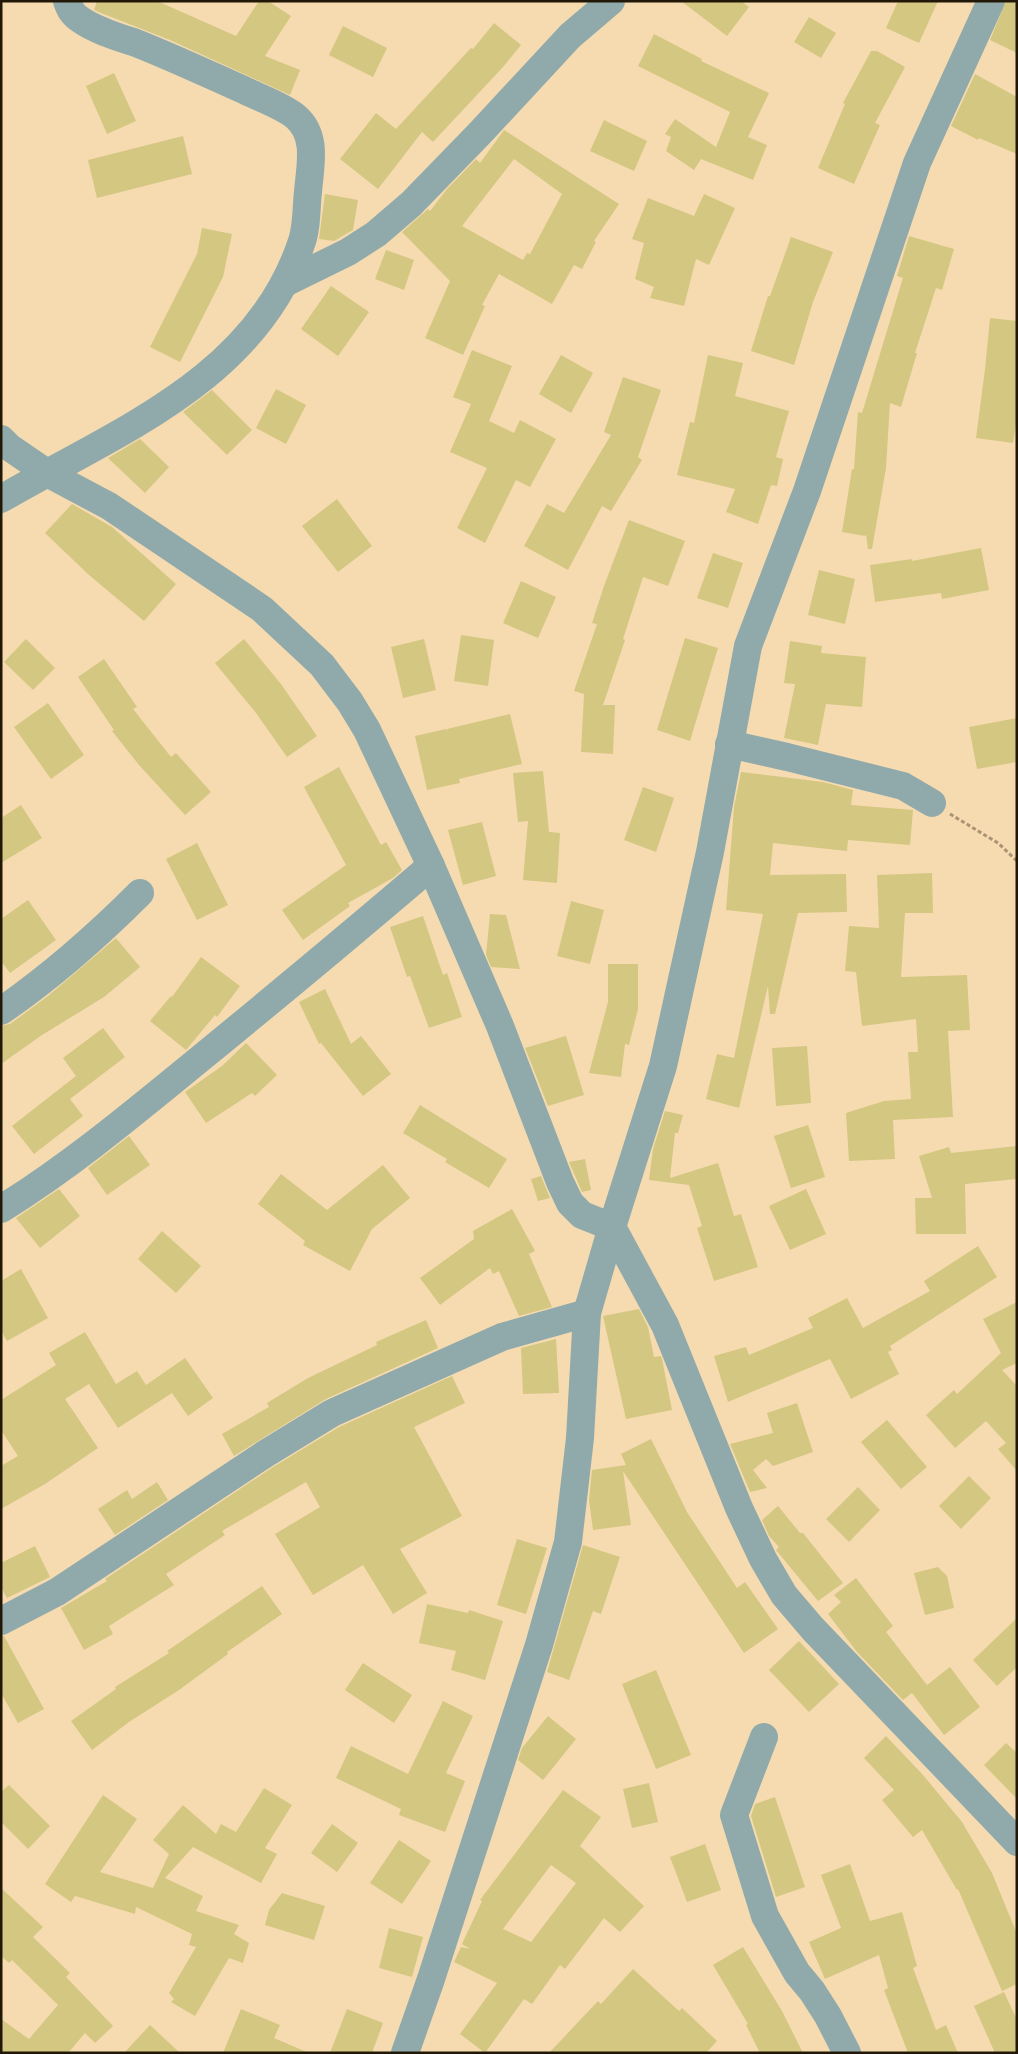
<svg xmlns="http://www.w3.org/2000/svg" width="1018" height="2054" viewBox="0 0 1018 2054" font-family="Roboto,sans-serif">
<style>
.building{fill:#d4c781;fill-rule:evenodd}
.lines{fill:none;stroke-linecap:round;stroke-linejoin:round}
.path{stroke:#a99473;stroke-width:3;stroke-dasharray:4 2.5;stroke-linecap:butt}
.minor{stroke:#90aaab;stroke-width:28}
</style>
<rect width="100%" height="100%" fill="#f6dbb0"/>
<!-- building -->
<g class="building">
<path d="M97,1H157L236,36L259,1H268L291,16L265,56L300,70L290,95L170,40L101,13L94,10Z"/>
<path d="M681,1H741L749,7L727,36Z"/>
<path d="M898,1H938L919,43L886,28Z"/>
<path d="M1006,1H1017V53L990,40Z"/>
<path d="M809,17L836,33L821,58L794,42Z"/>
<path d="M494,23L521,45L503,67L433,142L422,132L378,189L340,159L376,113L396,129L471,48L473,49Z"/>
<path d="M343,26L387,48L373,77L329,55Z"/>
<path d="M654,34L702,59L701,61L769,93L748,137L767,145L753,180L701,159L694,170L666,151L671,137L665,134L675,119L716,147L730,112L638,66Z"/>
<path d="M871,51H877L905,67L875,123L880,125L854,184L818,168L845,104L843,103Z"/>
<path d="M114,73L136,121L107,134L86,86Z"/>
<path d="M975,74L1017,97V154L979,138L978,140L951,126Z"/>
<path d="M604,120L647,141L634,171L590,151Z"/>
<path d="M504,130L619,204L594,241L596,242L582,269L574,265L552,304L499,274L482,305L485,306L463,355L425,338L450,281L402,232L428,209L430,211L447,189L476,159L480,163ZM514,159L562,194L530,254L527,253L523,260L462,226Z"/>
<path d="M183,136L192,174L97,198L88,160Z"/>
<path d="M325,194L358,200L353,230L334,241L319,239Z"/>
<path d="M704,194L735,208L709,265L696,259L684,306L650,298L654,287L635,279L644,243L632,239L648,198L694,216Z"/>
<path d="M202,228L232,234L223,277L180,362L150,347L197,254Z"/>
<path d="M909,236L954,249L942,290L936,288L915,353H917L901,407L890,403L886,468L872,549H868L866,534L865,536L842,532L852,469H854L858,412L862,413L903,278L897,276Z"/>
<path d="M791,237L833,252L813,302L794,365L751,351L768,296H770Z"/>
<path d="M386,250L414,260L404,290L375,279Z"/>
<path d="M331,286L369,312L338,356L301,329Z"/>
<path d="M990,318L1017,321V418L1013,443L976,438L985,369Z"/>
<path d="M472,350L512,366L489,421L514,433L520,420L556,439L530,487L516,480L485,543L457,528L487,468L450,452L471,404L453,397Z"/>
<path d="M561,355L593,373L571,413L539,394Z"/>
<path d="M708,355L743,363L735,396L789,411L776,457L783,459L777,486L771,485L758,524L726,512L735,489L677,475L690,422L694,423Z"/>
<path d="M623,377L661,390L638,457L642,460L611,511L602,506L568,570L524,546L547,504L564,513L611,435L604,432Z"/>
<path d="M276,389L306,405L286,444L256,428Z"/>
<path d="M212,390L252,430L227,455L183,412Z"/>
<path d="M140,439L169,467L145,493L108,458Z"/>
<path d="M337,499L372,546L338,572L302,526Z"/>
<path d="M72,504L112,527L176,584L144,621L89,575L45,533Z"/>
<path d="M629,520L685,541L668,586L643,577L623,639L625,640L603,705H615L613,754L581,752L584,694L574,691L597,624L592,623L604,586Z"/>
<path d="M981,548L989,590L942,599L941,593L875,602L870,565L912,559V561Z"/>
<path d="M713,553L743,563L728,608L697,598Z"/>
<path d="M819,570L855,579L845,624L808,615Z"/>
<path d="M521,581L556,597L538,638L503,623Z"/>
<path d="M461,635L494,640L488,686L454,681Z"/>
<path d="M685,638L718,648L690,741L657,730Z"/>
<path d="M26,639L55,668L33,690L4,662Z"/>
<path d="M244,639L281,684L317,736L287,757L256,713L215,663Z"/>
<path d="M424,639L436,690L403,698L391,647Z"/>
<path d="M790,641L822,646L821,653L866,657L862,707L826,704L818,745L784,738L795,684L784,683Z"/>
<path d="M104,659L137,707L133,709L171,757L176,753L211,792L185,815L139,765L112,731L114,730L78,677Z"/>
<path d="M48,703L84,755L51,779L14,727Z"/>
<path d="M510,714L522,764L459,779L460,783L427,790L415,736L446,729L447,732V729Z"/>
<path d="M1017,718V762L977,769L969,727Z"/>
<path d="M339,767L381,845L386,842L402,870L393,878L348,903L350,906L303,940L282,910L346,865L304,787Z"/>
<path d="M543,771L549,832L560,833L557,883L523,880L528,821L518,822L513,773Z"/>
<path d="M741,772L823,782L853,790L851,805L913,810L910,845L848,840L847,851L773,843L770,875L846,874L847,912L798,913L775,1014H770L768,986L739,1108L706,1099L717,1054L734,1058L763,914L726,910L734,807Z"/>
<path d="M643,787L674,798L656,852L624,840Z"/>
<path d="M21,805L42,838L1,863V818Z"/>
<path d="M482,822L496,876L463,885L448,830Z"/>
<path d="M197,843L228,905L197,920L166,859Z"/>
<path d="M932,873L933,913H905L901,977L967,975L970,1030L948,1031L953,1117L893,1120L895,1159L849,1161L846,1113L884,1101L911,1099L908,1052H918L916,1019L862,1026L856,972L845,971L849,926L879,928L877,875Z"/>
<path d="M28,900L56,940L10,973L1,961V919Z"/>
<path d="M571,901L604,910L590,964L557,956Z"/>
<path d="M490,914L506,915L520,969L491,967L486,955Z"/>
<path d="M423,916L443,975L447,973L462,1017L429,1028L410,976L407,977L390,927Z"/>
<path d="M116,938L140,967L104,997L42,1035L1,1064V1026L10,1024L48,996Z"/>
<path d="M201,957L240,986L217,1017L215,1015L186,1050L150,1021L171,996L172,997Z"/>
<path d="M608,964H638V1009L629,1045L625,1044L621,1077L589,1073L608,1002Z"/>
<path d="M325,989L351,1044L361,1036L391,1074L363,1096L321,1043L319,1044L299,1002Z"/>
<path d="M103,1028L125,1057L70,1099L83,1116L34,1154L12,1126L76,1076L63,1058Z"/>
<path d="M566,1036L584,1095L548,1106L525,1048Z"/>
<path d="M246,1043L277,1075L255,1096L252,1093L206,1123L185,1092L222,1066Z"/>
<path d="M807,1046L811,1103L776,1106L772,1048Z"/>
<path d="M420,1105L507,1159L489,1188L445,1162L447,1159L403,1133Z"/>
<path d="M665,1111L683,1115L678,1133H675L670,1178L718,1163L734,1216L741,1214L758,1267L714,1281L697,1228L702,1226L689,1185L649,1180L653,1149Z"/>
<path d="M808,1125L825,1177L791,1188L774,1136Z"/>
<path d="M129,1136L150,1165L107,1195L88,1168Z"/>
<path d="M1017,1146V1179L965,1184L966,1234H916L915,1198H932L919,1156L949,1147L951,1153Z"/>
<path d="M585,1159L591,1190L582,1192L569,1162Z"/>
<path d="M383,1165L410,1198L372,1229L350,1271L303,1245L305,1241L258,1204L281,1174L327,1210Z"/>
<path d="M541,1176L550,1198L538,1201L531,1179Z"/>
<path d="M59,1189L80,1216L40,1248L16,1218Z"/>
<path d="M806,1189L826,1234L790,1250L769,1206Z"/>
<path d="M512,1209L535,1251L529,1254L552,1307L519,1316L499,1271L493,1274L490,1268L440,1305L420,1278L474,1239L473,1231Z"/>
<path d="M162,1231L201,1266L176,1293L138,1259Z"/>
<path d="M978,1246L997,1277L890,1346L892,1350L888,1352L899,1374L851,1399L830,1359L728,1402L714,1356L746,1347L749,1355L813,1328L808,1318L847,1298L863,1328L930,1291L924,1281Z"/>
<path d="M21,1269L48,1318L7,1341L1,1330V1281Z"/>
<path d="M1017,1302V1363L1002,1370L1017,1386V1471L998,1449L1006,1443L986,1421L955,1448L926,1415L954,1390L957,1394L1001,1353L983,1319Z"/>
<path d="M639,1309L648,1327L654,1357L661,1356L662,1359L672,1410L626,1419L603,1316Z"/>
<path d="M426,1320L438,1348L326,1399L234,1456L222,1434L269,1407L267,1403L308,1378L377,1345L376,1342Z"/>
<path d="M85,1332L116,1384L137,1371L146,1385L185,1358L213,1398L188,1416L172,1393L118,1428L89,1384L65,1399L98,1448L45,1484L1,1509V1466L18,1456L1,1430V1400L56,1365L49,1353Z"/>
<path d="M556,1339L559,1393L523,1394L521,1348Z"/>
<path d="M452,1376L465,1403L414,1427L462,1516L400,1549L427,1593L393,1614L363,1565L313,1595L275,1534L320,1507L306,1482L222,1531L225,1535L166,1574L174,1585L109,1626L113,1634L84,1650L61,1608L107,1581L105,1579L273,1467L339,1427Z"/>
<path d="M797,1403L813,1452L773,1466L766,1459L753,1470L767,1488L750,1492L730,1444L773,1433L767,1413Z"/>
<path d="M887,1420L927,1467L901,1489L861,1442Z"/>
<path d="M651,1439L687,1512L737,1588L745,1582L778,1629L744,1653L623,1471L631,1525L593,1530L589,1500L592,1470L626,1465L621,1454Z"/>
<path d="M969,1476L991,1498L961,1529L939,1506Z"/>
<path d="M157,1482L168,1500L115,1535L98,1509L127,1490L132,1499Z"/>
<path d="M858,1487L880,1510L849,1542L826,1519Z"/>
<path d="M778,1506L800,1533H803L843,1583L818,1601L776,1550L779,1547L769,1536L762,1520Z"/>
<path d="M517,1539L547,1548L526,1614L497,1605Z"/>
<path d="M583,1545L620,1557L601,1614L593,1611L569,1680L547,1672Z"/>
<path d="M35,1546L50,1577L7,1598L1,1587V1563Z"/>
<path d="M938,1567L947,1576L954,1608L925,1615L914,1573Z"/>
<path d="M856,1578L893,1626L886,1632L927,1685L950,1667L980,1707L944,1735L912,1693L903,1700L857,1652L828,1614L841,1602L834,1595Z"/>
<path d="M262,1586L282,1614L227,1652L228,1654L179,1690L129,1722L92,1750L71,1721L116,1689L115,1687L169,1653L167,1651Z"/>
<path d="M427,1604L468,1613L469,1610L503,1621L485,1680L451,1670L456,1651L419,1643Z"/>
<path d="M1017,1618V1667L997,1686L973,1660Z"/>
<path d="M1,1636H4L44,1709L18,1723L1,1693Z"/>
<path d="M799,1641L839,1684L809,1712L769,1670Z"/>
<path d="M363,1663L412,1695L394,1723L345,1690Z"/>
<path d="M656,1670L691,1755L656,1769L622,1684Z"/>
<path d="M443,1701L473,1716L446,1773L465,1781L445,1832L399,1815L401,1809L336,1778L351,1746L408,1774Z"/>
<path d="M548,1716L576,1739L543,1780L518,1760L522,1748Z"/>
<path d="M886,1736L923,1775L962,1822L992,1873L1017,1934V1984L1002,1991L958,1889L957,1890L922,1830L913,1837L882,1800L894,1790L864,1758Z"/>
<path d="M1006,1743L1017,1753V1799L984,1765Z"/>
<path d="M649,1783L658,1822L632,1828L623,1789Z"/>
<path d="M9,1785L50,1826L28,1849L1,1822V1792Z"/>
<path d="M264,1788L292,1805L265,1848L277,1854L261,1883L193,1847L165,1878L203,1896L196,1911L239,1925L234,1934L249,1943L243,1963L229,1958L195,2016L171,2002L174,1999L169,1993L196,1947L189,1945L192,1934L136,1907L135,1914L75,1896L71,1902L45,1884L103,1795L137,1819L100,1872L153,1888L169,1854L153,1840L183,1805L216,1834L221,1824L236,1832Z"/>
<path d="M563,1790L601,1817L580,1846L644,1906L620,1932L604,1918L565,1969L560,1965L532,2004L524,1999L485,2053L460,2034L497,1983L454,1962L461,1947L470,1949L462,1944L482,1901L480,1900ZM551,1865L576,1883L531,1942L503,1929Z"/>
<path d="M775,1797L805,1887L776,1897L751,1816L755,1804Z"/>
<path d="M332,1824L358,1843L337,1872L311,1853Z"/>
<path d="M399,1840L431,1861L402,1904L370,1883Z"/>
<path d="M705,1844L721,1890L687,1902L670,1857Z"/>
<path d="M850,1864L870,1921L902,1912L917,1966L913,1968L936,2030L946,2025L958,2053H908L884,1990L888,1988L879,1955L825,1979L809,1942L841,1928L821,1875Z"/>
<path d="M1,1888L43,1927L33,1937L70,1973L66,1977L113,2026L95,2043L85,2033L68,2053H1V2019L29,2039L58,2005L12,1960L9,1963L1,1956Z"/>
<path d="M282,1893L325,1906L314,1940L265,1925L269,1910Z"/>
<path d="M389,1928L423,1937L412,1977L379,1968Z"/>
<path d="M743,1947L782,2011L803,2053H760L746,2025L748,2024L713,1965Z"/>
<path d="M633,1969L679,2011L682,2008L717,2041L706,2053H549L598,2001L601,2004Z"/>
<path d="M1004,1992L1017,2020V2053H995L974,2006Z"/>
<path d="M241,2009L280,2025L274,2038L309,2053H223Z"/>
<path d="M347,2009L383,2023L372,2053H330Z"/>
<path d="M150,2025L180,2053H124Z"/>
</g>
<g class="lines">
<!-- path -->
<path class="path" d="M950,814L998,843L1017,861"/>
<!-- minor -->
<g class="minor">
<path d="M285,283L348,252L376,234L411,204L480,133L570,36L611,1"/>
<path d="M1,439L9,447L47,473L109,506L262,609L322,665L350,702L367,730L431,866L500,1026L560,1182L570,1203L582,1215L612,1227L665,1325L739,1508L763,1559L784,1595L813,1629L1017,1842"/>
<path d="M1,499C116,432 255,380 301,244C307,229 306,209 308,192C310,166 318,136 296,117C283,106 262,99 246,91C210,75 174,58 136,43C118,37 97,31 81,20C73,15 70,10 67,1"/>
<path d="M729,744L787,757L903,786L932,803"/>
<path d="M1,1011C52,976 97,936 140,893"/>
<path d="M1,1209C72,1165 136,1111 201,1058C278,995 355,931 431,866"/>
<path d="M1,1621L57,1592L265,1454L332,1413L502,1337L587,1313"/>
<path d="M764,1737L734,1815L765,1916L797,1973L812,1991L828,2016L847,2053"/>
<path d="M405,2053L431,1979L539,1645L568,1542L580,1438L587,1313L612,1227L663,1066L710,852L748,646L807,491L917,163L991,1"/>
</g>
</g>
<!-- border -->
<rect width="1018" height="2054" fill="none" stroke="#221808" stroke-width="5"/>
</svg>
